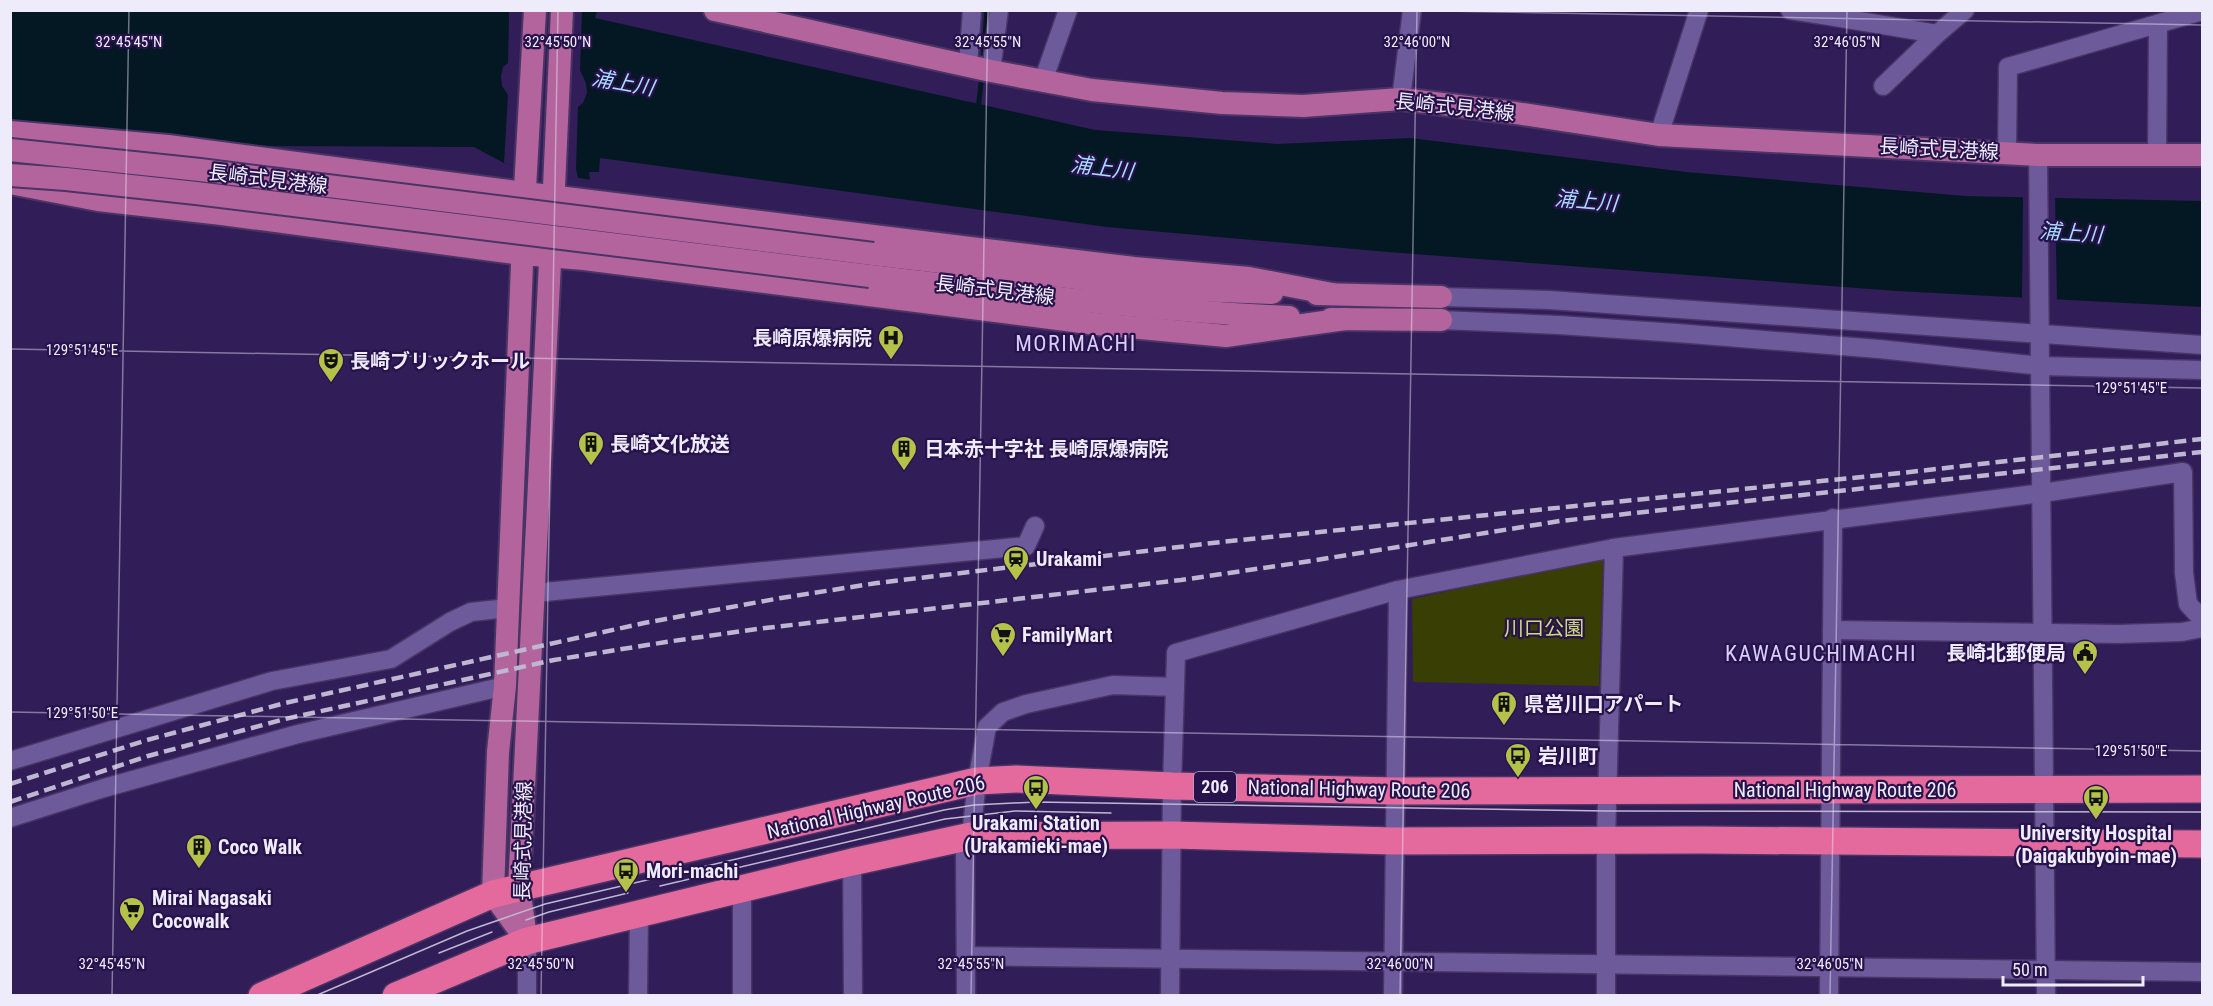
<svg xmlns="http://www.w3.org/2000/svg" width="2213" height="1006" viewBox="0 0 2213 1006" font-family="'Roboto Condensed','Noto Sans JP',sans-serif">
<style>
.green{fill:#393e05}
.water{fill:#041823}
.pier{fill:#311d57}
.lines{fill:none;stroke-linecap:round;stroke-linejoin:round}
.stream{stroke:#041823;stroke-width:5}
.minor-casing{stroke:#493465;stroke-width:21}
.major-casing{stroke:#493465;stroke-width:26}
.highway-casing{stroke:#493465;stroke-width:30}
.minor{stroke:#6c5a9b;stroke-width:18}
.major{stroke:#b4649d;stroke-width:22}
.highway{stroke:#e46a9e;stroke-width:27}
.tram{stroke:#beb7d1;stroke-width:1.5}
.rail{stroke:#beb7d1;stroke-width:4.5;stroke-dasharray:12 6;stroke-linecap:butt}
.major-bridge-casing{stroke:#493465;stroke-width:26;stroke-linecap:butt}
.major-bridge{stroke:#b4649d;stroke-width:22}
.ticks{fill:none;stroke:#eeebfa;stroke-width:1.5;stroke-opacity:0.45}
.labels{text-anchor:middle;stroke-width:4.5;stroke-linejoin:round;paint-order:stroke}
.shield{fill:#27124c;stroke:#b2aac6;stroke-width:1.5}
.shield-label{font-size:18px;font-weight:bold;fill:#eeebfa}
.street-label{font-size:20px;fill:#eeebfa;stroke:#27124c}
.poi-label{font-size:20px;font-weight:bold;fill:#eeebfa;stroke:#27124c;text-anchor:start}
.park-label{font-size:20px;fill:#cdda7d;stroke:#27124c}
.water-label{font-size:21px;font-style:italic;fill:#a7ddfd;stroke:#27124c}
.quarter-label{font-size:22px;letter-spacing:1.5px;fill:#d8cefa;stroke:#27124c}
.ticks-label{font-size:15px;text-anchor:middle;fill:#eeebfa;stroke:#27124c;stroke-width:4.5;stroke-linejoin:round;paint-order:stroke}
</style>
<rect width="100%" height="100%" fill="#311d57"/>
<!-- green -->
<path class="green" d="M1603,557L1599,686L1413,682L1412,599Z"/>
<!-- water -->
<path class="water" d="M11,11H597L595,18L1095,130L1277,144L1410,138L1686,172L1965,196L2202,201V307L1897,291L1388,252L1107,227L600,158L599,172H589L590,180L504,163L474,147L275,146L11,139Z"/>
<!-- pier -->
<g class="pier">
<path d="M509,11H582L580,70L586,83L587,93L583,103L578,107L576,169L578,178L504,163L508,95L502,86L501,76L503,67L508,63Z"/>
<path d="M2023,194L2055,195L2057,302L2022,300Z"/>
</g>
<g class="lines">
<!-- stream -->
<g class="stream">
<path d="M983,63L987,10"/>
<path d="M978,110L982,75"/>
</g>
<defs>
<g id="minor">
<path d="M1790,10L1823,15L1824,10"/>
<path d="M1823,15L1937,34"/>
<path d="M968,66L972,10"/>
<path d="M991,71L999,10"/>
<path d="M1043,81L1068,10"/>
<path d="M1883,86L1937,34L1965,10"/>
<path d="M1401,99L1412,10"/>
<path d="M1659,135L1699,10"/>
<path d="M2007,153L2008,67L2202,11"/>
<path d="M2038,155L2046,996"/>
<path d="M2157,156L2158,24"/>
<path d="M1441,297L1549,300L2202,345"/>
<path d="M1441,320L1559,325L1677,333L1879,349L2041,366L2202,370"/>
<path d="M534,593L1026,546L1035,526"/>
<path d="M1832,630L2119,634L2182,632L2202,628"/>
<path d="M10,761L272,681L391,659L450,622L471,612L508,608"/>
<path d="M10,818L104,788L298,734L505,686"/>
<path d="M852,862L853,996"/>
<path d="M527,941V996"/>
<path d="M966,956L2202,972"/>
<path d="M638,996L639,915"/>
<path d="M742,996V889"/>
<path d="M966,996L965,854L971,836L977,781L987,727L1003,712L1026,704L1113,685L1175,687"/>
<path d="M1170,996L1172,786L1176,653L1398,590L1614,548L2042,493L2183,472L2184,573L2188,604L2202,619"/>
<path d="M1393,996L1398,590"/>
<path d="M1606,996V840L1614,548"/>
<path d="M1829,996L1833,518"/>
</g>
<g id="major">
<path d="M715,10L991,71L1092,90L1222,103L1303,106L1401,99L1516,113L1659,135L2038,155H2202"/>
<path d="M10,132L168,146L525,193L1134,268L1249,278L1332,294"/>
<path d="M10,183L98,200L222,214L522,254L584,259L1097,324L1226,336L1345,319"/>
<path d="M524,207L535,10"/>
<path d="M553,209L562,10"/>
<path d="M523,240L505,686L498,752L493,894L527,941"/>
<path d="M873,254L1169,289L1272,293"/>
<path d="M870,276C1010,292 1149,311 1289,317"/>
<path d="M1317,294L1441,297"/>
<path d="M1331,319L1441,320"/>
<path d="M526,937L519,888L551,242"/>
</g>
<g id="highway">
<path d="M262,996L493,894L977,781L1016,779L1172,786L1395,791L2202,789"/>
<path d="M396,996L527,941L852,862L971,836L1173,835L1394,841L1700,840L2202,844"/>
</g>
</defs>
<!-- minor casing -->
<use href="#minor" class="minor-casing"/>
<!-- major casing -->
<use href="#major" class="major-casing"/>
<!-- highway casing -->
<use href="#highway" class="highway-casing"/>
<!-- minor -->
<use href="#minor" class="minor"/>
<!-- major -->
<use href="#major" class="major"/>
<!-- highway -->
<use href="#highway" class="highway"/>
<!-- tram -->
<g class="tram">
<path d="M660,886L945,819L1015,811L1111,813"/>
<path d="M526,920L549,912L628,893"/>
<path d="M439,953L492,932"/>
<path d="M315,996L467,931L545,904L944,810L974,805L1036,802L1607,811L2202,812"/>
</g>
<!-- rail -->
<g class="rail">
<path d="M10,784L147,740L285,703L644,623L781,598L877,583L1221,542L1901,473L2202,439"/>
<path d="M10,802L148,756L285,719L554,660L666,642L757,629L1181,580L1304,562L1560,521L2202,452"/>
</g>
<defs>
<g id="major-bridge">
<path d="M10,150L200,170L873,254"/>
<path d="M10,175L66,179L196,193L870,276"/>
</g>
</defs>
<!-- major-bridge casing -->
<use href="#major-bridge" class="major-bridge-casing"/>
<!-- major-bridge -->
<use href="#major-bridge" class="major-bridge"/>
</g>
<!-- ticks -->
<path class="ticks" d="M1387,10L2202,25M10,349L2202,388M10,712L2202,751M112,996L129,10M541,996L558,10M971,996L988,10M1400,996L1417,10M1830,996L1847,10"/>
<!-- icons -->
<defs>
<symbol id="hospital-pin" viewBox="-11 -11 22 30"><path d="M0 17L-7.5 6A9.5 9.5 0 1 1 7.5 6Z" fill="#b4c24a" stroke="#27124c"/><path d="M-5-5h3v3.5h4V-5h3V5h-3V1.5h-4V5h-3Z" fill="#111"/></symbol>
<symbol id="theatre-pin" viewBox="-11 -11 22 30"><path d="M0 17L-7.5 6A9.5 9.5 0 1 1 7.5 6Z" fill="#b4c24a" stroke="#27124c"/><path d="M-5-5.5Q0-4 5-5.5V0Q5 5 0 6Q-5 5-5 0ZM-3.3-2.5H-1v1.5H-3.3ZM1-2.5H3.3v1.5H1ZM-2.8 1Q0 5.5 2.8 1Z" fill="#111"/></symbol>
<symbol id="building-pin" viewBox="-11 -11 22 30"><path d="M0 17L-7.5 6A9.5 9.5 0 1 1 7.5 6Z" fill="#b4c24a" stroke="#27124c"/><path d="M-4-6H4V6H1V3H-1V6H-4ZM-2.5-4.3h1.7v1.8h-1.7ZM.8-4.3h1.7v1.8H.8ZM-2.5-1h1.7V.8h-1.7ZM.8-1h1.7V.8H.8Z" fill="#111"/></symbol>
<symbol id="station-pin" viewBox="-11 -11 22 30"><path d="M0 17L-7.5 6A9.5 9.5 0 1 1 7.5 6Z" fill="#b4c24a" stroke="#27124c"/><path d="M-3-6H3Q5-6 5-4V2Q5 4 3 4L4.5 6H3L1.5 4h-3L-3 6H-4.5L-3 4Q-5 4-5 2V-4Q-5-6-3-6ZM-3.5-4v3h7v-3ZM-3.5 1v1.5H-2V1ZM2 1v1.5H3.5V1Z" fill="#111"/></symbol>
<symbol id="supermarket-pin" viewBox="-11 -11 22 30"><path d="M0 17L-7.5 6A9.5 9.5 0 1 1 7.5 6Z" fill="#b4c24a" stroke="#27124c"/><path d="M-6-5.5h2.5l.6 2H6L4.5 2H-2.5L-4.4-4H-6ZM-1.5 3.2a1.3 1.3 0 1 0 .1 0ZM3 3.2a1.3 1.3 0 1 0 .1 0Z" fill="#111"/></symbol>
<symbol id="civic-pin" viewBox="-11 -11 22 30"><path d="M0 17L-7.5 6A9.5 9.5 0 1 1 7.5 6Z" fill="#b4c24a" stroke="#27124c"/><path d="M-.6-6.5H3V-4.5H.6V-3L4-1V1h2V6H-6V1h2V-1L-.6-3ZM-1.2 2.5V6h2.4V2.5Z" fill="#111"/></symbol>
<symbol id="bus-pin" viewBox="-11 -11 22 30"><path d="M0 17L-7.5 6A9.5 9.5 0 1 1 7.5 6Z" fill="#b4c24a" stroke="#27124c"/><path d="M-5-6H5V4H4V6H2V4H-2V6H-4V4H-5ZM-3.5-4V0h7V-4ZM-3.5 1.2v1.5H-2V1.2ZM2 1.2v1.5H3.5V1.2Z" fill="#111"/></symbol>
</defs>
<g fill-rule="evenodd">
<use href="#hospital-pin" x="876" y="323" width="30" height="40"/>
<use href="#theatre-pin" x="316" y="346" width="30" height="40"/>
<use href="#building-pin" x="576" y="429" width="30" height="40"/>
<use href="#building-pin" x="889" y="434" width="30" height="40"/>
<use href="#station-pin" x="1001" y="544" width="30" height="40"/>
<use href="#supermarket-pin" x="988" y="620" width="30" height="40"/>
<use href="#civic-pin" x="2070" y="638" width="30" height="40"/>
<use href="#building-pin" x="1489" y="689" width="30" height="40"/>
<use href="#bus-pin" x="1503" y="741" width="30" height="40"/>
<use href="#bus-pin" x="1021" y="773" width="30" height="40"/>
<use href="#bus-pin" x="2081" y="783" width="30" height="40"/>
<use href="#building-pin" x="184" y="832" width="30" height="40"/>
<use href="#bus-pin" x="611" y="856" width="30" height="40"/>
<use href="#supermarket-pin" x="117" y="895" width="30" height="40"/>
</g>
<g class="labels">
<!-- shield labels -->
<rect class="shield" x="1194" y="772" width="42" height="30" rx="4.5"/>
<g class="shield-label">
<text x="1215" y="793">206</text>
</g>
<!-- street labels -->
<g class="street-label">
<text transform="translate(1455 107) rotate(6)" y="7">長崎式見港線</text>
<text transform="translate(1939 149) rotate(3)" y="7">長崎式見港線</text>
<text transform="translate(268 179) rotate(7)" y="7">長崎式見港線</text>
<text transform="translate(995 290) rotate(7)" y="7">長崎式見港線</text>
<text transform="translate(1359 789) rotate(1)" y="7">National Highway Route 206</text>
<text x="1845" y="797">National Highway Route 206</text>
<text transform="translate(876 807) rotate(-13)" y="7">National Highway Route 206</text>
<text transform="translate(523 841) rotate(-89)" y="7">長崎式見港線</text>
</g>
<!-- poi labels -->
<g class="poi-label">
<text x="872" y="345" text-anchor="end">長崎原爆病院</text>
<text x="350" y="368">長崎ブリックホール</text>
<text x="610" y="451">長崎文化放送</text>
<text x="924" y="456">日本赤十字社 長崎原爆病院</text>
<text x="1036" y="566">Urakami</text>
<text x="1022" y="642">FamilyMart</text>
<text x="2066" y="660" text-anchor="end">長崎北郵便局</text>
<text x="1524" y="711">県営川口アパート</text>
<text x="1538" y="763">岩川町</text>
<text x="1036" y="830" text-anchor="middle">Urakami Station<tspan x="1036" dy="23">(Urakamieki-mae)</tspan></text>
<text x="2096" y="840" text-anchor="middle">University Hospital<tspan x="2096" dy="23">(Daigakubyoin-mae)</tspan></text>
<text x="218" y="854">Coco Walk</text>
<text x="646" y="878">Mori-machi</text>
<text x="152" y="905">Mirai Nagasaki<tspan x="152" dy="23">Cocowalk</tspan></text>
</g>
<!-- park labels -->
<g class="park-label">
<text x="1544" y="635">川口公園</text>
</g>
<!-- water labels -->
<g class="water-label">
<text transform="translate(623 83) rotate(10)" y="7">浦上川</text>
<text transform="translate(1102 168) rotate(7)" y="7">浦上川</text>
<text transform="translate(1586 201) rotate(5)" y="7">浦上川</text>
<text transform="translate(2071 233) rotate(4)" y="7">浦上川</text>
</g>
<!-- quarter labels -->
<g class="quarter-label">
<text x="1076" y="351">MORIMACHI</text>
<text x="1821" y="661">KAWAGUCHIMACHI</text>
</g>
</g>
<g class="ticks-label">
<text x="129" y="47">32°45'45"N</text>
<text x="558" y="47">32°45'50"N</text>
<text x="988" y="47">32°45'55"N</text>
<text x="1417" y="47">32°46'00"N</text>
<text x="1847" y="47">32°46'05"N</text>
<text x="82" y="355">129°51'45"E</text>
<text x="2131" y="393">129°51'45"E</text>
<text x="82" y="718">129°51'50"E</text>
<text x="2131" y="756">129°51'50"E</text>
<text x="112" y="969">32°45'45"N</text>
<text x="541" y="969">32°45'50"N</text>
<text x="971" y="969">32°45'55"N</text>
<text x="1400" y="969">32°46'00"N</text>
<text x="1830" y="969">32°46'05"N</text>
</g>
<!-- border -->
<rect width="2213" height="1006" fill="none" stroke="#eeebfa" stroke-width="24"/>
<!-- scale -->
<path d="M2003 976v9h140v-9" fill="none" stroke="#eeebfa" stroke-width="3"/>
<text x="2012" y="976" font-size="18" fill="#eeebfa" stroke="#27124c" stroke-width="4.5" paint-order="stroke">50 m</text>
</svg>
